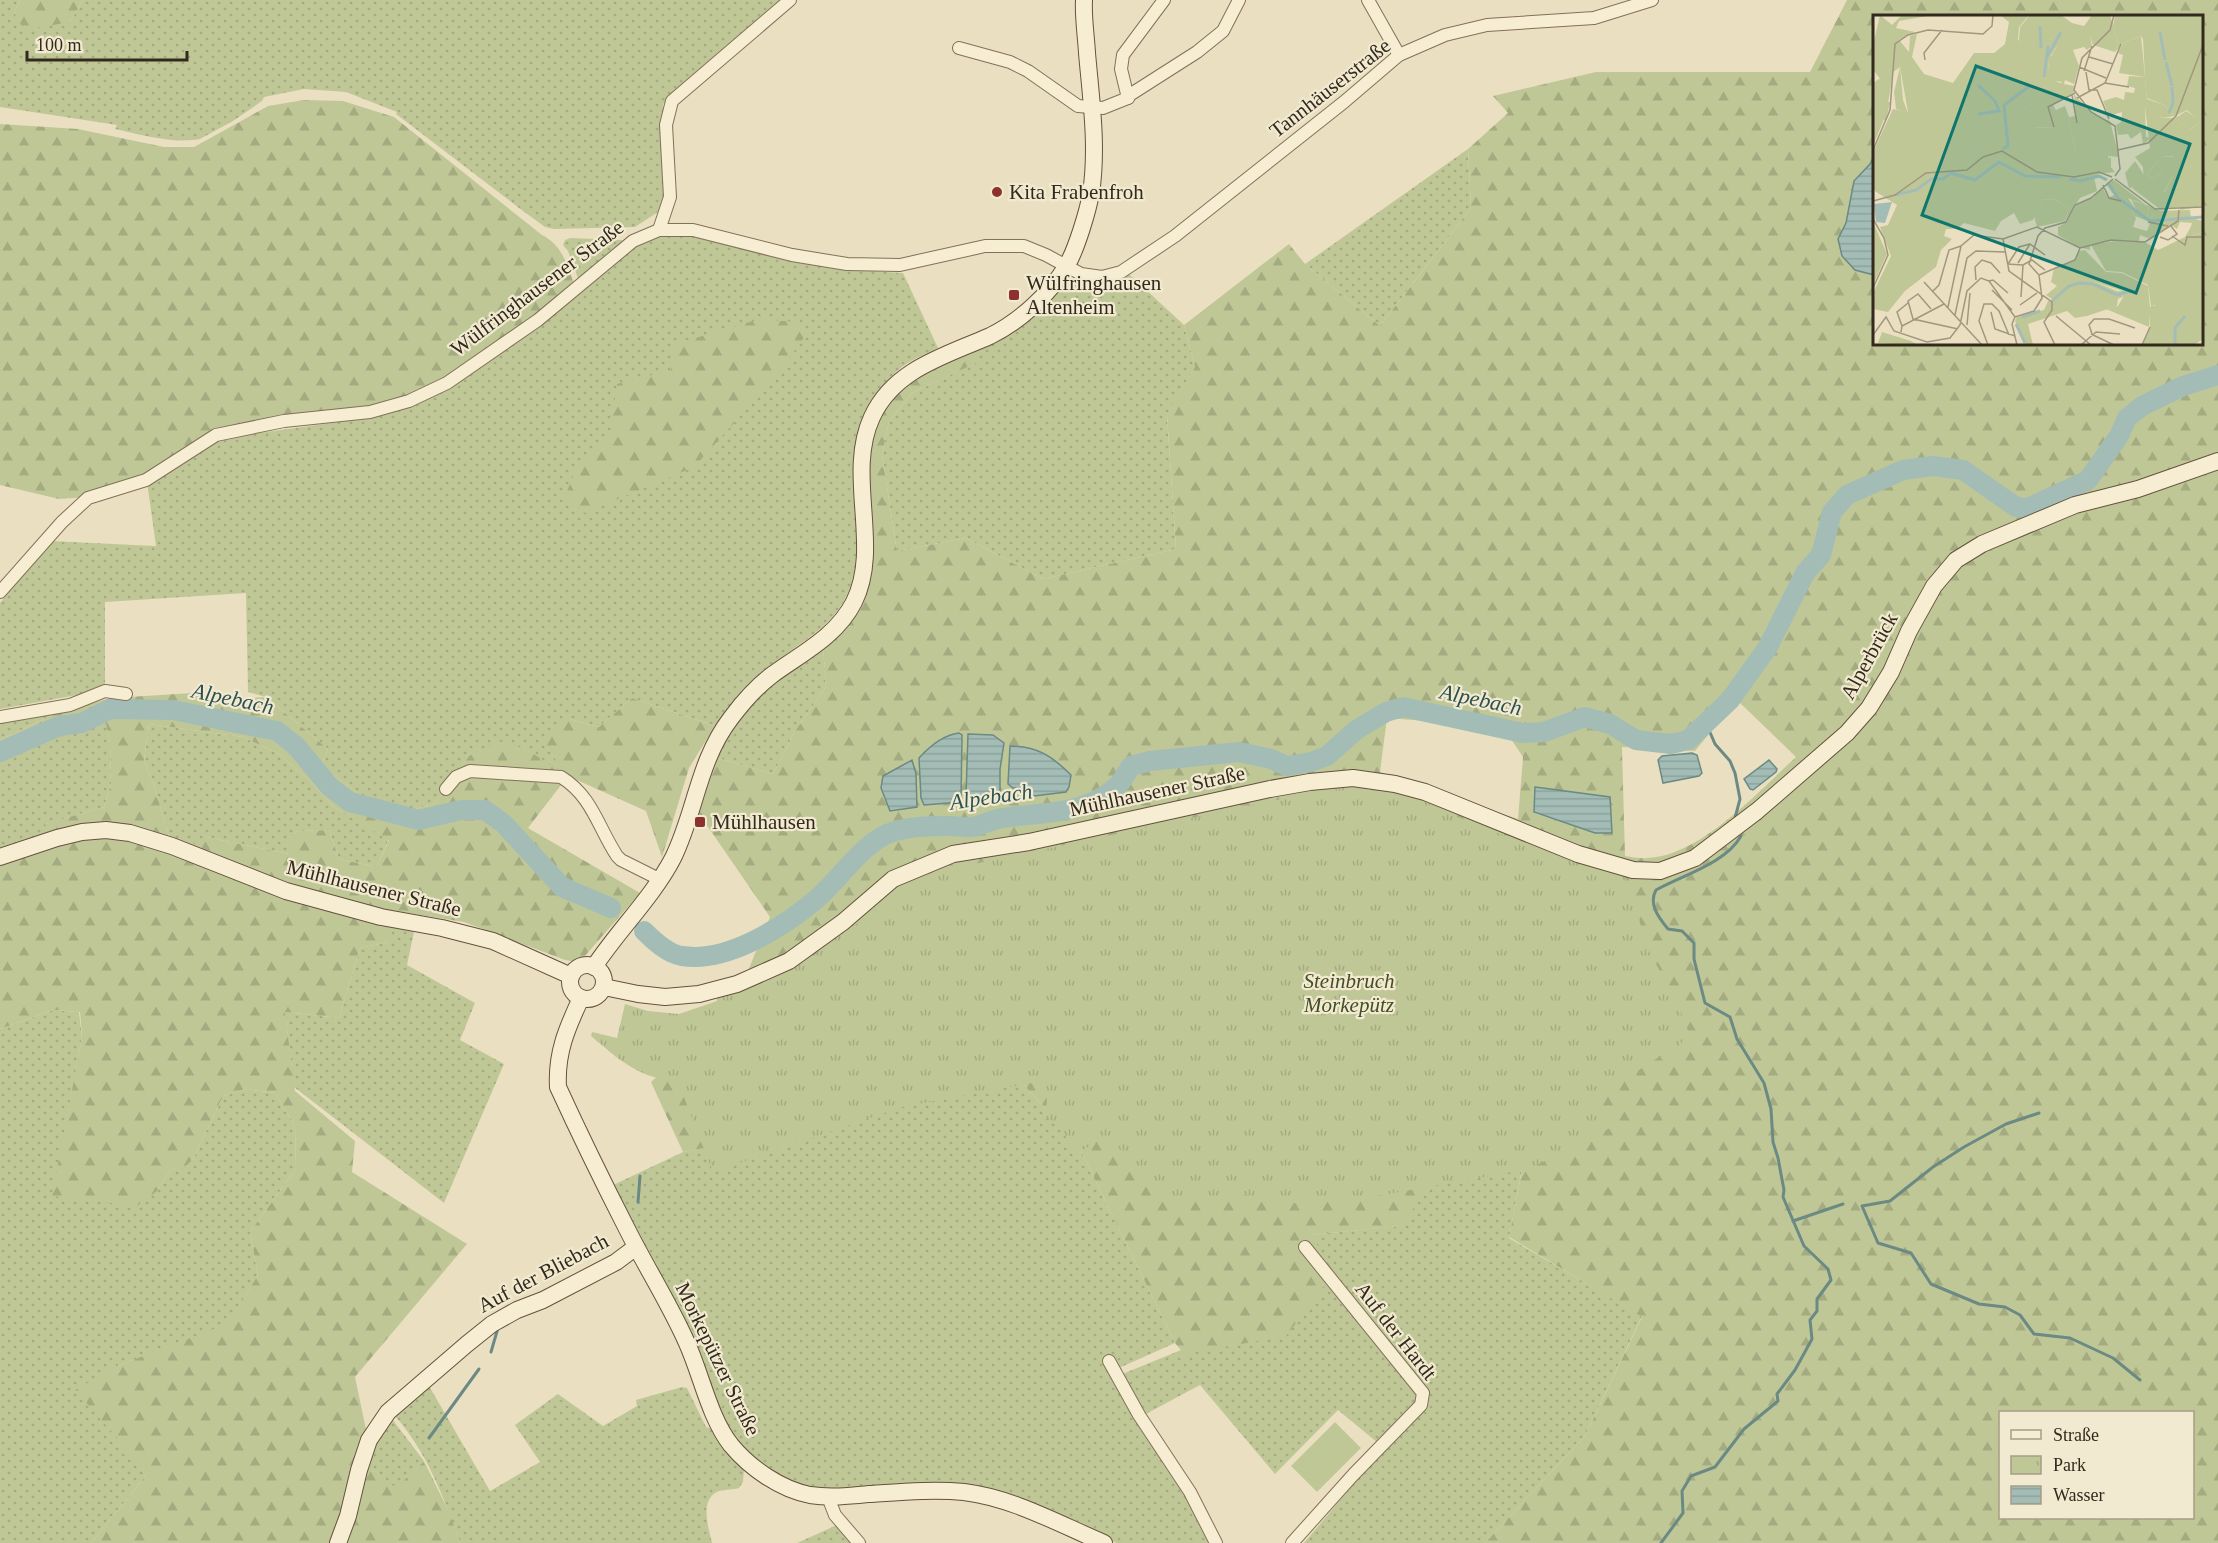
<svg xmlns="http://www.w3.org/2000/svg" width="2218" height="1543" viewBox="0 0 2218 1543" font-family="'Times New Roman',serif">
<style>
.grass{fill:url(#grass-dots)}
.forest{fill:url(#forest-firs);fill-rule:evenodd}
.park{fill:url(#park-tufts)}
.pitch{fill:#c0c796}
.water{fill:url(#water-rules);stroke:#6b8a84;stroke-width:1.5}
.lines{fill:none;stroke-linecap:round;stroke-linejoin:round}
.stream{stroke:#6b8a84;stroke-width:3}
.river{stroke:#a3bdb6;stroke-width:20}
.street-casing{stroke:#82715a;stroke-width:14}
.secondary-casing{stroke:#64523d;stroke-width:18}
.street{stroke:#f6edd3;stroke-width:12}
.secondary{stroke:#f6edd3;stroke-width:16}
.poi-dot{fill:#8d312e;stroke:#f2ead0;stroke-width:2}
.labels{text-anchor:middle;stroke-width:4.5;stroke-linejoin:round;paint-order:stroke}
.street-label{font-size:21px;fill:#33291d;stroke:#f2ead0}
.poi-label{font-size:21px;fill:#33291d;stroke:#f2ead0;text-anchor:start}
.park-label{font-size:21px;font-style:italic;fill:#424e25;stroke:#f2ead0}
.water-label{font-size:22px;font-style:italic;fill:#2d5251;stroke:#f2ead0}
.inset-river{fill:none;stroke:#a3bdb6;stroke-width:3}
.inset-road{fill:none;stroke:#a1977f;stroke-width:1.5}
.view{fill:#0f766e;fill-opacity:0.15;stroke:#0f766e;stroke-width:3}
.inset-edge{fill:none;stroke:#33291d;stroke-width:3}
</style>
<defs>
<pattern id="grass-dots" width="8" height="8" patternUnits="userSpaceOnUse" patternTransform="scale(1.5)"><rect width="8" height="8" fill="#c0c796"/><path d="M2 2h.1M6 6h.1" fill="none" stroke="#a5ab81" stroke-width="1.8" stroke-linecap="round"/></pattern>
<pattern id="forest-firs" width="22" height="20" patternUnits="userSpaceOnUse" patternTransform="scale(1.5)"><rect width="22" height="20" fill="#c0c796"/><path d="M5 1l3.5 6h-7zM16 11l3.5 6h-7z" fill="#a5ab81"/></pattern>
<pattern id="park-tufts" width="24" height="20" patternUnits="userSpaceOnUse" patternTransform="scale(1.5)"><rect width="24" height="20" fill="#c0c796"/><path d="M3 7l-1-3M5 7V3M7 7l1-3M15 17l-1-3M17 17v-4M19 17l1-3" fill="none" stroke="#a5ab81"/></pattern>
<pattern id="water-rules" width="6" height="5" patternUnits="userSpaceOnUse" patternTransform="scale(1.5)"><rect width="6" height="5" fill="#a3bdb6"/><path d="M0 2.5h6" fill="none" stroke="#8da29c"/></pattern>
</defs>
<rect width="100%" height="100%" fill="#eae0c1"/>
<!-- grass -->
<g class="grass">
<path d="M0,0H20L14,13L70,22L83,0H784L663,104L666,197L661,210L635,227L554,229L545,227L519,208L396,114L397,112L346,92L304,89L264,97L262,101L233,121L200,139C172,144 142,135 115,129L117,125L0,107Z"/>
<path d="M1468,149L1471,208L1380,326L1305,264Z"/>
<path d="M681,233C754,250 828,270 903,273L938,348C927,354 912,359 902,367C896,371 891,378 886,383C847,426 852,476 856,529C857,555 857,582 842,604C826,630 800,642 778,661C753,681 735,702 715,726L632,698L599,727L570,719L547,747L568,776L469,756L435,803L403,813L359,794L321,766L328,749L266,697L248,692L246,593L105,602V690L0,709V603L50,541L156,546L147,482L223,438L359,419L418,404L470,375L537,326L638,244L660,236Z"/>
<path d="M570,238L620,240L626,241L579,281L568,251L563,245L565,240Z"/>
<path d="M1129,274L1184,325L1195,367L1167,415L1176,549L1043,579L966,538L897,551L882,455L889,422L912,393L977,362L968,351L1021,323L1065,283C1088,283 1108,284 1129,274Z"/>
<path d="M823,647L826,687L795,731L773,774L714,757L747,706L778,677Z"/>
<path d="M61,711L0,740V720Z"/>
<path d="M106,723L110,743L111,784L104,807L46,824L49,834L0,852V760L40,741Z"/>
<path d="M149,724L243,737L279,754L310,781L334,807L389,839L377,867L339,859L329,830L298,831L289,837V854L206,837L198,851L170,840L154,785L144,760Z"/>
<path d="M387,926L414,932L407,965L475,1003L460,1040L504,1064L444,1203L294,1087L285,1012L339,1018L360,948L388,942Z"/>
<path d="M53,1010L79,1012L82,1037L53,1196L157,1191L171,1169L184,1167L193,1159L223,1096L245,1089L275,1093L295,1126L296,1169L250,1232L258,1275L227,1325L117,1366L148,1473L91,1543H0V1029Z"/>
<path d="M1017,1077L1079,1147L1175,1343L1110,1372L1182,1489L1210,1543H1117L1007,1496L825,1491C784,1485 759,1466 732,1436L611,1186L683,1152L797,1131Z"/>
<path d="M1522,1169L1509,1238L1642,1316L1585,1436L1485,1543H1304L1384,1448L1338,1410L1275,1474L1200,1385L1144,1415L1120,1375L1181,1350L1185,1354L1310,1235L1399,1226L1433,1183Z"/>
<path d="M429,1386L490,1491L540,1462L515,1425L558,1394L603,1426L637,1406L636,1400L682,1387L687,1388L706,1427L716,1430L744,1469L743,1482L739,1488C732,1490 721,1489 715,1493C700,1503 709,1529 712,1543H460C444,1498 427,1452 395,1416Z"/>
<path d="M392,1419L424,1461L396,1489L377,1472L366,1471L376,1444Z"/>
<path d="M837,1525L852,1543H797Z"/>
</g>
<!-- forest -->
<g class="forest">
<path d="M20,0H83L70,22L24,30L14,13Z"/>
<path d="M1847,0H2218V1543H1485L1585,1436L1642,1317L1509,1237L1522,1170L1433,1183L1400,1226L1311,1235L1335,1272L1286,1336L1184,1354L1175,1343L1079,1147L1017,1077L797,1131L683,1152L651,1082L736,1000L770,917L695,808L714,757L773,774L795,731L826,687L823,647L858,601L866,473L876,419L910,378L968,351L978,362L912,393L889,422L882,455L897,551L966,538L1043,579L1176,549L1167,414L1195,367L1184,325L1289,244L1305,264L1380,326L1471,208L1468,149L1508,113L1493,96L1596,72H1810ZM1874,16H2202V344H1874V275L1855,270L1838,239L1846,223L1854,181L1870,164L1874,156ZM1737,700L1796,757C1758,792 1701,855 1648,858C1641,859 1633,857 1625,856L1622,747L1695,751ZM1387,718L1503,727L1523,757L1518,819L1380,772ZM959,733L921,798L919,758C929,747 943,735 959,733ZM1004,743L1000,769L966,795ZM1010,746L1034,796L1023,788H1013ZM1535,787L1611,832L1595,833L1534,813ZM2000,1412H2192V1518H2000Z"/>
<path d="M304,100L343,101L394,117L542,235C561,244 569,266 574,285L536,317L444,381L407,398L370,409L216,433L146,479L87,497L59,499L0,485V124L78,129L164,147H194L268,106Z"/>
<path d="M760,319L796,322L805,336L775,378L694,467L585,513L565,496L577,467L610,436L617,384L671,370L672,345Z"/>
<path d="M193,693L250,698L266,697L328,749L321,766L359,794L403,813L435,803L469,756L498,741L526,749L566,775L547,747L548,735L570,719L599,727L632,698L715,726L689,768L662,857L646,811L568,776L528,828L640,893L584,957L577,962L565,960L464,922L371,907L290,883L198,851L194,842L206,837L289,854V837L298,831L329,830L339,859L377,867L389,840L334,807L310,781L279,754L243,737L149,724L144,760L154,785L170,840L123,824L86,826L49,834L45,824L104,807L111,784L110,743L106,724L40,741L0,760V740L61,711L112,698Z"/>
<path d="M116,836L387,926L391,935L388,942L360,948L339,1018L285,1012L295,1091L355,1141L352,1172L467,1244L355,1377L368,1439L358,1469L377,1472L396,1488L424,1461L450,1514L460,1543H91L148,1473L75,1390L117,1366L227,1324L258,1275L250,1232L296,1169L295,1126L275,1093L245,1089L223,1096L193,1159L184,1168L171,1169L157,1191L137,1206L52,1196L82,1037L80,1012L53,1010L0,1029V863L85,837Z"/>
</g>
<!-- park -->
<path class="park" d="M1367,786C1404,788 1434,807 1467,821C1499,834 1534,847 1568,856C1585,875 1618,869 1626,879C1638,894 1638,919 1643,936C1650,956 1663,975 1673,994C1680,1008 1685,1022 1690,1037L1597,1097L1618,1124L1529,1169L1371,1197L1309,1204L1279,1202L1244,1195L1233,1199H1171L1106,1136L1076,1154L1057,1122L1043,1118C1049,1099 1050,1092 1031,1083L902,1107L713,1172L677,1079C642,1082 616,1057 591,1036L592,1032L617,1038L625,1004L648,1011L679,1014L717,1001V998L749,988L816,954L847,927H853L903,888L932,873L1286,798C1312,788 1340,787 1367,786Z"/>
<!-- pitch -->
<path class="pitch" d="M1335,1422L1361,1448L1317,1492L1291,1466Z"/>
<!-- water -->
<g class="water">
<path d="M1874,156V275L1855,270L1842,256L1838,239L1846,223L1854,181L1870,164Z"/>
<path d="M959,733L962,735L961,802L924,805L921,798L919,758C929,747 943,735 959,733Z"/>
<path d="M968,734L993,735L1004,743L1000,769V795L998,799L970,803L966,795Z"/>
<path d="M1010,746C1037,746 1052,756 1071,775L1069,787L1066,792L1034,796L1023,788H1013L1008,784Z"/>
<path d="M1692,753L1697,755L1702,773L1699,776L1663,783L1658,760L1662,756Z"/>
<path d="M912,760L916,774L917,807L890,811L881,788L883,776Z"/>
<path d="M1769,760L1777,769L1776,772L1753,790L1750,789L1744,779Z"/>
<path d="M1535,787L1610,797L1612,833H1595L1534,812Z"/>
</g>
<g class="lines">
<!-- stream -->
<g class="stream">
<path d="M1706,723L1715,744L1730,761L1735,773L1740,799L1735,818"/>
<path d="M2039,1113L2006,1124L1964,1147L1933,1167L1890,1201L1862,1206L1878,1243L1911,1253L1931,1284L1979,1304L2005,1307L2020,1315L2034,1334L2070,1338L2113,1358L2140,1380"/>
<path d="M638,1202L640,1176"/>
<path d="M1793,1221L1843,1204"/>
<path d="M491,1352L498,1328"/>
<path d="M429,1438L479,1369"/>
<path d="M1661,1543L1683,1513L1682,1491L1691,1476L1715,1467L1744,1429L1778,1401L1777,1394L1795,1370L1812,1339L1810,1320L1817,1311V1299L1831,1280L1828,1269L1804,1246L1783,1197L1784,1190L1778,1158L1773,1142L1771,1109L1764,1083L1737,1039L1730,1017L1705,1003L1694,959V943L1682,931L1668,929C1659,918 1648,904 1656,890C1683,875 1726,863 1741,836"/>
</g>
<!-- river -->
<g class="river">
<path d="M0,752L59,726L82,723L110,709L173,710L277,731L296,746L330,787L350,802L419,820L461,810H485L504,824L562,887L611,908"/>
<path d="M644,931C654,941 668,954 682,956C726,963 780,929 813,902C838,882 855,852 883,836C902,826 929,826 950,826C957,826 965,828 972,827C982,826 992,819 1003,818C1040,812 1085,815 1115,788C1122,783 1126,773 1131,766L1150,761L1239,752L1271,759L1287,766L1311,762L1327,756L1356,730L1386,712L1403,707L1523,733L1544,732L1585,717L1610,724L1636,740L1671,744L1688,740L1730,700L1768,647L1805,573L1821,555L1832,512L1847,495L1903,470L1933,466L1963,470L2016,507L2028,508L2088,480L2119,436L2127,418L2142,406L2183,386L2218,375"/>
</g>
<defs>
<g id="street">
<path d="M1368,0L1399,55"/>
<path d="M959,48L1010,62L1028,71L1078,106L1103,108L1128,98L1121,69L1123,55L1164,0"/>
<path d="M1128,98V96L1197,52L1223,31L1239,0"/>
<path d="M659,230L670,197L666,125L672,101L790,0"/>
<path d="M0,592L62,522L88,498L146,480L216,435L284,421L370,412L409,401L447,383L538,320L633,241L659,230H693L792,255L847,264L900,265L985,246H1024L1046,255L1081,274L1102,277L1121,272L1175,236L1344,102L1399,55L1445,35L1487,25L1594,18L1652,0"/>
<path d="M0,717L70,705L105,691L126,694"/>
<path d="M446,789L456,777L470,771L561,777C592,796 598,827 617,856L621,860L661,880"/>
<path d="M1109,1361L1139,1415L1190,1492L1216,1543"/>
<path d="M828,1497L835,1515L859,1543"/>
<path d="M1292,1543L1353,1475L1421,1405L1423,1393L1305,1247"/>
</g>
<g id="secondary">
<path d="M0,857L57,838L82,832L106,830L130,833L172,846L286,891L381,917L442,928L493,941L571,976"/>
<circle cx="587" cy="982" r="17"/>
<path d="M594,967C619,929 652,898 673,858C696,811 698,761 731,718C743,702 756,687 772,675C802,653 836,637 854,602C882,546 845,475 872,417C894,369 945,356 990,336C1019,322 1050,294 1067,265C1076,250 1088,211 1091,193C1098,147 1091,99 1087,53C1086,35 1083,17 1084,0"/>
<path d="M604,987L638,994L665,997L699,994L737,984L789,961L843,922L893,879L953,854L1029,842L1270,789L1310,782L1353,778L1395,784L1425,792L1578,854L1633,870L1660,871L1695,858L1757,811L1847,733L1869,708L1891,672L1909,631L1934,586L1956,560L1982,544L2075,505L2138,489L2218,461"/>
<path d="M581,998C567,1028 556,1053 558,1087C580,1135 603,1182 627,1229C646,1267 669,1303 686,1341C701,1373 709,1417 731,1445C750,1468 780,1489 810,1495C830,1498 849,1496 869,1494C900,1492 933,1489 964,1492C1013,1498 1059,1524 1104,1543"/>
<path d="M338,1543L348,1516L359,1470L369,1440L388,1412L467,1344L492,1324L517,1310L543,1300L616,1262L636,1247"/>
</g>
</defs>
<!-- street casing -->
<use href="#street" class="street-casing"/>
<!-- secondary casing -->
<use href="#secondary" class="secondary-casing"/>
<!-- street -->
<use href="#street" class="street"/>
<!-- secondary -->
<use href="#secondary" class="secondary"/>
</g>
<!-- markers -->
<g class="poi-dot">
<circle cx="997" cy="192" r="6"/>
<rect x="1008" y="289" width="12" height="12" rx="3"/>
<rect x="694" y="816" width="12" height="12" rx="3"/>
</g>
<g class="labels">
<!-- street labels -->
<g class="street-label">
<text transform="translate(1330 88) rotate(-38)" y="7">Tannhäuserstraße</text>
<text transform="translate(537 288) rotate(-37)" y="7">Wülfringhausener Straße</text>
<text transform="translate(1869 656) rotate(-61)" y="7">Alperbrück</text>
<text transform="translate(1157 791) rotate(-12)" y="7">Mühlhausener Straße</text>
<text transform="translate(374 888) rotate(14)" y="7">Mühlhausener Straße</text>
<text transform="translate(543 1273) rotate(-28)" y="7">Auf der Bliebach</text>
<text transform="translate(1396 1331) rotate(52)" y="7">Auf der Hardt</text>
<text transform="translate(718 1359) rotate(64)" y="7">Morkepützer Straße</text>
</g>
<!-- poi labels -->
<g class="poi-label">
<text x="1009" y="199">Kita Frabenfroh</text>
<text x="1026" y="290">Wülfringhausen<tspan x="1026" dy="24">Altenheim</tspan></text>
<text x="712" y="829">Mühlhausen</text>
</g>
<!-- park labels -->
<g class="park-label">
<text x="1349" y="988">Steinbruch<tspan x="1349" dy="24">Morkepütz</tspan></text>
</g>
<!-- water labels -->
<g class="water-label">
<text transform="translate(233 698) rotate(12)" y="8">Alpebach</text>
<text transform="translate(1481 699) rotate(12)" y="8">Alpebach</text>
<text transform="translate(991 796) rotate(-8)" y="8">Alpebach</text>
</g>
</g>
<!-- overview -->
<g transform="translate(1873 15)">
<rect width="330" height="330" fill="#eae0c1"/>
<path d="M157,0H188L199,8L211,11L219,0H237L245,26L242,37L220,30L217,21L219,31L214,35L211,32L200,35L206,51L201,69L192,65L191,69L201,71V77L180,90L183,95L192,91L196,102L202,101L201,79L218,98L237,106L246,142L203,138L196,106L180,113L157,112L151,93L189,67L183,66L176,55L175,46L184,32L173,41L146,25L147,12ZM268,21L272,62L246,58L250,40L245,38L250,28ZM27,52L30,85L35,98L23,94L21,77ZM256,61L272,64L274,84L291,90L302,101L290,103L272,92L273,122L279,123L270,129L268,117L258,124L255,119L245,120L243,110L248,107L249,97L236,101L230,86L243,82L251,85L252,77L261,78L262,73L254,71ZM313,96L327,105L330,112V191L308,195L291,178L300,161L290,158L278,164L274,159L288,142H300V131L316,121V115L326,108L314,111L301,104ZM262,146L273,163L271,170L256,173L252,158ZM257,181L261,186L276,191L274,203L263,195ZM219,183L253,185L263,203L260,212L274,216L277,208L294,204H278L281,196L317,195L318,203L330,206V217L315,222L319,208L307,207L304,214L298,210L277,224L267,220L266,226L243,225L217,230V235L205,232L185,220V212L194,207L203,190ZM169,184L183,185L196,193L192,206L164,212L161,201ZM212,235L233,257L249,258L275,271L277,292L299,295L296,326L277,313L276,299V312L233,294L245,291L253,277L222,267L197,268L182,286L173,280L184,271L178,267L181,253L202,245L206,236Z" fill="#c0c796"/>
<path d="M7,0L19,10L29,0H60L26,6L23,13L42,17L26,25L36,37L37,21L44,19L39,42L51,59L80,68L101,38H121L132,29L136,7L127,0H156L146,12L145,25L171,31L173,40L185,32L178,40L180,45L175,46L176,55L181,56L183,66L189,69L151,93L161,106L157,112L179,113L186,104L196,106L203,138L238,143V151L221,162L224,176L207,183L192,206L196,193L183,185L169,184L160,205L147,209L141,198L128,206L122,216L91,208L84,214H73L71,221L79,224L68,235L63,252L32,276L15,297L0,294V278L18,241L7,212L15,210L24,190L0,175V137L20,94L35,97L27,52L11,64V87H17L13,106L0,97V68L7,70L9,66L0,55V30ZM248,0H330V109L314,95L302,101L291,90L274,83L272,65L256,61L272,62L270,24L268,21L250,28L242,37L245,26L240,11L242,1ZM278,91L289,103H300L314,111L322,103L326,108L316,115L317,121L301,131L305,141L288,142L274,159L278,164L292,157L300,161L291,177L303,179L307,192L288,195L259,173L266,168L271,170L270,152L262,142L277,133L272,92ZM241,165L273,190L255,183L265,198L274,203L276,191L288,196L281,197L278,204L295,206L277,207L262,201L253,185L226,188L220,183L229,172L235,183L241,180L233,169ZM0,207L14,239L0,270L1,230ZM224,208L217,219H197L212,209ZM320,208L316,222L330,217V324L321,330H292L298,323L282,290L278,291L275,270L249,257L233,256L218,230L242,226L272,227L285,235L312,222ZM199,267H222L244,276H262L245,284L244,291L214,301L202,303L194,296L155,309L160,330H153L142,306L144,302L171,295L175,286H182L185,274ZM9,317L38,326L45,330L5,328Z" fill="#c0c796"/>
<path d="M330,33V108L309,91ZM21,54L13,99L0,131V68ZM156,111L192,121L202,137L235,140L236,150L242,157L207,161L165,156L137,135L136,119ZM278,290L300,295L296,313L299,322L293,330H269L277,313Z" fill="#c0c796"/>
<path d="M19,187L12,208L3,207L1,189Z" fill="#a3bdb6"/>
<path class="inset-river" d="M167,11L168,33M287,17L292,45M174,42L188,17M293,47L299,71M171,62L175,31M105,70L122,86L126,96L105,99M296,98L300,88L299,72M130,134L135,131L131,90L158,70M196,164L207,166L226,161L234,165M236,169L245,183L277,206L330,202M22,180L43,175L58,164H70L78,158L102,165L126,147L152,161L188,162M179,286L196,271L206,268L220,269L244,280L257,276M149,302L167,296M143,309L152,328M302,330V313L312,301"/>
<path class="inset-road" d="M241,0L237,15L209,43L201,75L218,97L242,111L247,154L242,161M216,42L240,49M52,45L51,38L69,15M206,52L233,63M211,56L219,31M213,57L216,75H224L236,104M232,68L256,72M199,80L204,108M204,83L232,68L248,29M181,112L175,92L202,78M0,135L17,95L22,29L35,20L55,15L110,19L119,11L120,0M245,135L275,128L303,101L330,30M242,164L282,194L330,192M230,170L236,183L248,186M0,186L22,180L53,158L94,155L110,142L129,136L164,157L201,162L226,157L239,162M0,204L11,223L15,240L0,273M275,207L295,211M299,221L312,230L314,222H330M287,222L295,225L304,219L298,211M130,224L136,256L179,287V295L171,307L182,330M145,248L157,229L172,240M134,249L150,250L159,245L172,255M135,249L146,232L157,229M166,260L202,245L207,233M103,265L102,252L109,245L118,248L127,258M116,266L120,265L135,278M51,267L109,330M119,275L139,295M60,276L66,270L76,235L88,231M148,282L150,250M147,290L164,278M75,292L88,231L101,220L130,224L164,212L207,233L238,225L272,227L305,206L306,195M58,294L45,279L35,286L40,304L85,314M118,297L122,314L142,321M82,300L94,243L103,236L132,237M183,301L218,330M142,302L161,296L169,283L166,260L156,249L165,221L172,213L193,207L202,190L218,183L240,164M142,302L139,309L144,330M94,310L97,278M29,311L24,297L35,288M28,317L29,311L71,289M218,319L241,330M219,319L216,310L221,304H236L262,313M0,320L13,302L21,316L54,327L77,323L87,310L94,276L108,263L116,266L142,302M115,330L106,306L111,289H119L126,296L136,320M208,330L223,317L247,319M269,330L277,312"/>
<path class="view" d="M103,51L317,129L263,278L49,200Z"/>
<rect width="330" height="330" class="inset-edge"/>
</g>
<!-- legend -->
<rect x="1999" y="1411" width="195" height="108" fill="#f2ead0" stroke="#a69d88" stroke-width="1.5"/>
<rect x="2011" y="1430" width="30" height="9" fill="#f6edd3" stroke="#a69d88" stroke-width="1.5"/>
<text x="2053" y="1441" font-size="18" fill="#33291d">Straße</text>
<rect x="2011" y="1456" width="30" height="18" fill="url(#park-tufts)" stroke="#a69d88" stroke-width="1.5"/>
<text x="2053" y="1471" font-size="18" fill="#33291d">Park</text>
<rect x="2011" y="1486" width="30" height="18" fill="url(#water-rules)" stroke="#a69d88" stroke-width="1.5"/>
<text x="2053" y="1501" font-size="18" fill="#33291d">Wasser</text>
<!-- scale -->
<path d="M27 51v9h160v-9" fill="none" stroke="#33291d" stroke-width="3"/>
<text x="36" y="51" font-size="18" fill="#33291d" stroke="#f2ead0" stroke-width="4.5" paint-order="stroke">100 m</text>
</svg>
